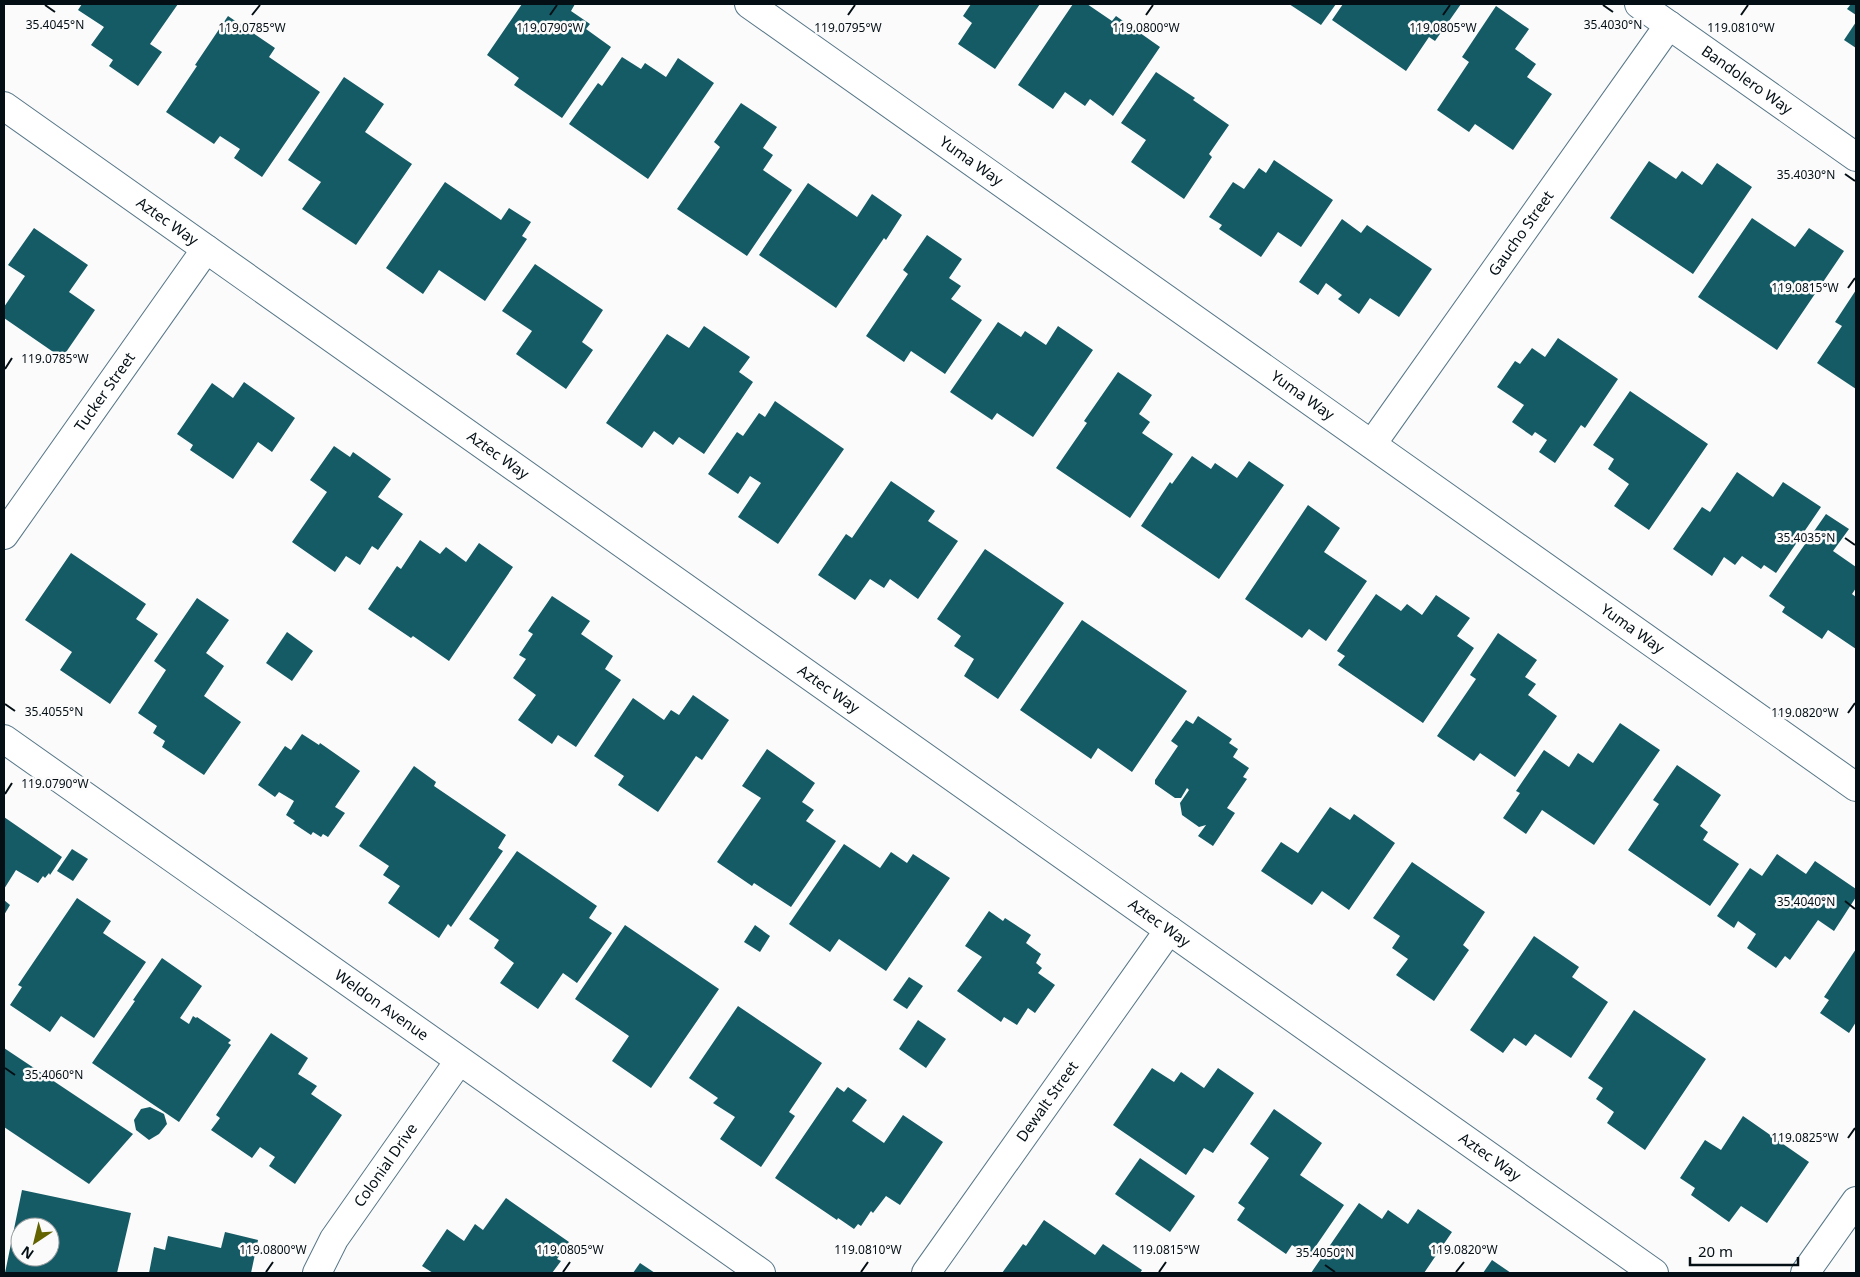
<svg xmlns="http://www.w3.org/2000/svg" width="1860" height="1277" viewBox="0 0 1860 1277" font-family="'Noto Sans',sans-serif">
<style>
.building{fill:#155b65;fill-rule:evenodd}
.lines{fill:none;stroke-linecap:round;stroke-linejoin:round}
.minor-casing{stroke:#577788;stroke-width:30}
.minor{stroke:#fff;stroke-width:28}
.ticks{fill:none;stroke:#040f15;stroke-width:2}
.labels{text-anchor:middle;stroke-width:5;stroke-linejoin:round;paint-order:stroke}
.street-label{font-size:15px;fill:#040f15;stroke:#fbfbfb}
.ticks-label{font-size:12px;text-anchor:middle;fill:#040f15;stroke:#fbfbfb;stroke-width:5;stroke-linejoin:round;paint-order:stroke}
</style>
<rect width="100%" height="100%" fill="#fbfbfb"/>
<!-- building -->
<g class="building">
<path d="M82,4H178L150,44L162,52L138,86L109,66L113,60L91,45L104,27L78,10Z"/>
<path d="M522,4H575L571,11L590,24L586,29L611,47L562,118L514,85L519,78L487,55Z"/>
<path d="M971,4H1040L995,69L958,44L972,23L963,16Z"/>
<path d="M1073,4H1087L1112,21L1116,16L1160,47L1113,116L1090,99L1085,106L1065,92L1053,109L1018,85Z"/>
<path d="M1289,4H1336L1321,25Z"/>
<path d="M1343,4H1461L1435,41L1429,37L1406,71L1332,20Z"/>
<path d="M1851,4H1856V15L1847,9Z"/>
<path d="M1496,6L1529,29L1515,49L1536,64L1527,77L1552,94L1513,150L1475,124L1469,132L1437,110L1469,62L1462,57Z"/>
<path d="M228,16L275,48L269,57L320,92L262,177L234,158L240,149L220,136L214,144L166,112L197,66L195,65Z"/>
<path d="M1856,22V48L1844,40Z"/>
<path d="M622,57L641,69L645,63L666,77L678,58L714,83L648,179L569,124L598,83L602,86Z"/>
<path d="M1156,72L1195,98L1193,100L1229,125L1209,154L1212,157L1184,199L1131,162L1146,140L1121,123Z"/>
<path d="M344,77L384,104L365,132L412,164L356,245L302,209L321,182L288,160Z"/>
<path d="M741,103L777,127L763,148L773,155L763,170L792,190L747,256L677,209L720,147L714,142Z"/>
<path d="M1274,160L1333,200L1301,247L1278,232L1261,257L1219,229L1222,225L1209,217L1233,182L1244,189L1259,168L1266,173Z"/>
<path d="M1649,161L1676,179L1682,171L1702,185L1717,163L1752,187L1693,274L1610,218Z"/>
<path d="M445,182L501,220L509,208L531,222L522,236L527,239L485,301L439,270L423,294L386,268Z"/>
<path d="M808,183L857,217L872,194L902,215L886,240L884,238L836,308L759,255Z"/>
<path d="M1752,218L1795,247L1809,228L1844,251L1777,350L1698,297Z"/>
<path d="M1342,219L1361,233L1367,225L1432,269L1399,317L1370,298L1359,314L1338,299L1342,295L1326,283L1318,295L1299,282Z"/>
<path d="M34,228L88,265L69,292L95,310L62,358L4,318V307L25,276L8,265Z"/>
<path d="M927,235L962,259L949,278L961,286L951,299L982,320L945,374L911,351L904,362L866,336L908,274L903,270Z"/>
<path d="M535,264L603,310L582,342L593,350L566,389L516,354L532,331L502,311Z"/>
<path d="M1856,290V389L1817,363L1842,326L1835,322Z"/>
<path d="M998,322L1021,337L1025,331L1046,345L1058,326L1093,350L1033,437L997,413L992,420L950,392Z"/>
<path d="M704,326L750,357L739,372L753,382L704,454L679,437L673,445L654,431L642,448L606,423L667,334L689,348Z"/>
<path d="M1558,338L1618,379L1585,428L1581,425L1555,463L1539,452L1547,440L1535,432L1532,436L1512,422L1524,405L1497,387L1515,361L1520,364L1532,348L1545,357Z"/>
<path d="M1118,372L1152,395L1139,414L1150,422L1142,433L1173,454L1130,518L1056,468L1087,423L1084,421Z"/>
<path d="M244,382L295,418L272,452L258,442L233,479L190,450L193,445L177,434L212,383L233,398Z"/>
<path d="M1630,391L1708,444L1649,530L1614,506L1629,484L1608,469L1614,459L1593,445Z"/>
<path d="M775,401L844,449L778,544L738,517L761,483L750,476L738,494L708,474L737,432L743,436L759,413L765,417Z"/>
<path d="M334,446L350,457L353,452L391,479L378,497L403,514L378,550L372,546L360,565L346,556L335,572L292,542L327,492L310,480Z"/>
<path d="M1192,456L1211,469L1215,463L1237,478L1249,461L1284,485L1219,579L1141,526L1170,482L1172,484Z"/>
<path d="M1737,472L1773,497L1783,482L1821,507L1776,573L1764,565L1761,569L1742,556L1735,565L1724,557L1712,576L1673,549L1702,507L1710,512Z"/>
<path d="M891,481L935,511L928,521L958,541L918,599L890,579L884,588L870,579L855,600L818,575L846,534L852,538Z"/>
<path d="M1308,505L1340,528L1324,552L1367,581L1326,641L1309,629L1302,638L1245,599Z"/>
<path d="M1826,514L1849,529L1833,551L1856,567V588L1852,594L1856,597V649L1828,630L1822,639L1782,612L1785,607L1769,596Z"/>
<path d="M420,540L440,554L446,547L466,562L479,543L513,567L449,661L413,636L411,638L368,609L397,566L401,569Z"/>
<path d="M985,549L1064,603L998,699L964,676L974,659L954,646L961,636L937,619Z"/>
<path d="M71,553L146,604L136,619L158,634L110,704L60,670L72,652L25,620Z"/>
<path d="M1376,594L1401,611L1407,604L1422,615L1436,595L1470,618L1457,636L1474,648L1423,723L1338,665L1345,656L1337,651Z"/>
<path d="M552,596L590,621L581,634L613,656L605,669L621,680L576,747L558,735L552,744L518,720L536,695L513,678L526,659L519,655L533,634L528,631Z"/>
<path d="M197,598L229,620L206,653L224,666L204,696L241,722L204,775L162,747L165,741L153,733L157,726L138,713L166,670L154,661Z"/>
<path d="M1082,620L1187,691L1132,772L1098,748L1091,759L1020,710Z"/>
<path d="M287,632L313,651L292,681L266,663Z"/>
<path d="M1498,633L1537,660L1525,677L1536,684L1528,695L1557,716L1515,777L1480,753L1474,761L1437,736L1476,679L1470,675Z"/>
<path d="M693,695L729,720L702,760L696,756L658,812L618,785L624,776L594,756L633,698L664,720L671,710L679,715Z"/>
<path d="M1198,716L1232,739L1229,743L1238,749L1233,757L1249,768L1243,777L1247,779L1227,808L1235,813L1213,846L1198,836L1206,825L1199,827L1182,815L1180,803L1189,790L1187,788L1181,798H1175L1155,784V780L1178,746L1171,741L1186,720L1193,724Z"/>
<path d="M1620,723L1660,750L1594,845L1542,810L1526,834L1503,818L1520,793L1516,791L1544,750L1569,767L1578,753L1593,763Z"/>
<path d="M302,734L319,745L320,743L360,771L335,807L345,813L328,837L323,834L321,837L313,832L311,835L293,823L295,821L286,815L294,801L279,792L275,797L258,785L285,746L291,750Z"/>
<path d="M767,749L815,783L802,802L814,810L806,821L836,841L791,907L754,883L752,886L717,862L761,798L742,786Z"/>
<path d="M1677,765L1721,795L1700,826L1708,832L1703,840L1739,864L1710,906L1628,850L1659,804L1653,800Z"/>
<path d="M414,766L436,782L434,786L506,835L498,848L503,851L451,927L448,924L439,938L388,903L400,886L383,875L389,866L359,846Z"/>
<path d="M1330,807L1350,820L1354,814L1395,843L1349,910L1322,891L1312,905L1261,871L1281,842L1298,853Z"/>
<path d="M4,817L62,857L50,875L49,873L45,878L43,876L38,883L16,870L4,889Z"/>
<path d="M844,844L880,868L891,852L907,863L913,854L950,878L886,971L839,939L830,952L789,924Z"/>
<path d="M72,849L88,859L73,881L57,871Z"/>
<path d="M517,851L597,906L589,918L612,933L577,983L563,973L538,1009L500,983L514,963L494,948L499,940L469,919Z"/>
<path d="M1777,854L1806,874L1815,861L1856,889V897L1834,931L1818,920L1790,960L1785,956L1776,968L1747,948L1756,934L1738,921L1734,928L1717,916L1750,868L1762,876Z"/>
<path d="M1412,862L1485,912L1463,945L1469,950L1434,1001L1396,975L1408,959L1392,948L1400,936L1373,918Z"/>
<path d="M77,898L111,921L103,933L146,962L94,1038L61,1016L50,1032L10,1005L22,987L18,985Z"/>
<path d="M4,900L10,905L4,915Z"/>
<path d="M989,911L1003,921L1005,918L1031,935L1026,943L1041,954L1036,963L1042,968L1038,973L1055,985L1035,1013L1028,1008L1017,1025L1004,1017L1001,1022L957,991L982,957L965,946Z"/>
<path d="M625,925L719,989L651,1088L612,1061L629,1036L575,999Z"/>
<path d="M755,925L770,936L760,952L744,942Z"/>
<path d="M1534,936L1579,967L1572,977L1608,1002L1571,1058L1535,1034L1526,1046L1514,1038L1503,1053L1470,1030Z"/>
<path d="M1856,949V1022L1849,1033L1820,1013L1829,1000L1824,997Z"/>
<path d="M162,958L202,986L180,1018L189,1024L193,1016L196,1018L197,1017L231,1040L228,1043L231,1045L179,1122L92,1063L135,1001L133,1000Z"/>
<path d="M909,977L923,986L907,1009L893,1000Z"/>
<path d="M738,1006L822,1063L789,1112L795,1116L761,1167L720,1139L735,1117L713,1103L718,1098L689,1078Z"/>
<path d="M1634,1010L1706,1059L1645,1150L1607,1123L1614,1112L1596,1099L1603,1088L1588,1078Z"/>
<path d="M918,1020L946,1039L926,1068L899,1049Z"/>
<path d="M271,1033L308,1058L298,1074L317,1086L311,1094L342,1115L295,1184L269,1166L275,1157L260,1147L252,1158L211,1130L220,1118L216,1115Z"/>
<path d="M4,1048L133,1134L89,1184L4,1127Z"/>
<path d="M1152,1068L1174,1082L1181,1072L1204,1088L1218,1068L1254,1093L1213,1153L1204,1148L1186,1175L1113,1125Z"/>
<path d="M837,1087L844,1092L848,1087L867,1100L852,1121L884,1143L903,1115L943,1142L900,1205L886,1196L873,1213L871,1211L861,1226L858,1224L854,1229L838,1218L837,1220L775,1178Z"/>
<path d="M150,1107L164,1114L167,1124L159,1134L149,1140L136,1130L134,1120L141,1109Z"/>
<path d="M1274,1109L1322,1143L1300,1175L1344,1205L1309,1256L1292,1245L1286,1254L1237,1220L1245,1208L1238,1203L1269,1158L1250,1144Z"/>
<path d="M1743,1116L1809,1162L1767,1223L1741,1206L1729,1222L1691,1195L1695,1188L1680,1178L1705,1140L1721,1150Z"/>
<path d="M1140,1158L1195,1196L1170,1232L1115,1194Z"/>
<path d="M22,1190L131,1213L117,1273H5ZM20,1227H50V1257H20Z"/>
<path d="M506,1198L569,1242L557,1259L561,1261L552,1273H433L422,1266L447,1229L464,1241L475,1224L483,1230Z"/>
<path d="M1359,1203L1382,1219L1388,1210L1408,1224L1418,1209L1452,1232L1424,1273H1311Z"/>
<path d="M1044,1220L1095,1255L1103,1244L1142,1270L1140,1273H1002L1023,1244L1026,1246Z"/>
<path d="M225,1232L258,1240L251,1273H149L154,1247L165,1250L168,1236L221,1248Z"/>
<path d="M1492,1260L1511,1273H1483Z"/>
<path d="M640,1263L655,1273H633Z"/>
</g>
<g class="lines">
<defs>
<g id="minor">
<path id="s1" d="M749,4L1856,787"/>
<path id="s2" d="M1639,4L1856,157"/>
<path id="s3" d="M4,106L1654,1273"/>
<path id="s4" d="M1372,444L1669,25"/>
<path id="s5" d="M4,535L206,249"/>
<path id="s6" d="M4,739L761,1273"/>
<path id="s7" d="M317,1273L334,1239L459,1061"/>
<path id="s8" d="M926,1273L1169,930"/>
<path d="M1805,1273L1856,1201"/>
</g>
</defs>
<!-- minor casing -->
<use href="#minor" class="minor-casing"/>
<!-- minor -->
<use href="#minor" class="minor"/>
</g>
<!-- ticks -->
<path class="ticks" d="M45,5L55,12M1603,5L1613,12M252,15L260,5M550,15L557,5M848,15L855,5M1146,15L1153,5M1443,15L1450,5M1741,15L1748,5M1845,174L1855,181M1848,288L1855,278M5,369L12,358M1845,538L1855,545M5,704L15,711M1848,713L1855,703M5,794L12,783M1845,901L1855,909M5,1068L15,1075M1848,1138L1855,1128M1325,1265L1335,1272M266,1272L273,1262M563,1272L570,1262M861,1272L868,1262M1159,1272L1166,1262M1456,1272L1464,1262"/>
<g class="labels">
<!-- street labels -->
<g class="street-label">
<text dy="5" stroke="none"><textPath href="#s2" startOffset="132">Bandolero Way</textPath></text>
<text dy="5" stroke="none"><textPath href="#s1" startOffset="272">Yuma Way</textPath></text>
<text dy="5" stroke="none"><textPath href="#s3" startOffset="200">Aztec Way</textPath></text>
<text dy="5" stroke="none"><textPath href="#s4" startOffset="258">Gaucho Street</textPath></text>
<text dy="5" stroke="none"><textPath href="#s5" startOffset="175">Tucker Street</textPath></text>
<text dy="5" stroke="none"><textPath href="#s1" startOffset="678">Yuma Way</textPath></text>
<text dy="5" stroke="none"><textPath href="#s3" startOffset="605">Aztec Way</textPath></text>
<text dy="5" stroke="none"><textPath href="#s1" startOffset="1082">Yuma Way</textPath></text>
<text dy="5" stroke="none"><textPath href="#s3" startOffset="1010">Aztec Way</textPath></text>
<text dy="5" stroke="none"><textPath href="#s3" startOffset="1415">Aztec Way</textPath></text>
<text dy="5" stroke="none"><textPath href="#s6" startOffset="462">Weldon Avenue</textPath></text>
<text dy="5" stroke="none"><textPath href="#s8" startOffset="210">Dewalt Street</textPath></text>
<text dy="5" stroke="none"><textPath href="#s3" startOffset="1820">Aztec Way</textPath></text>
<text dy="5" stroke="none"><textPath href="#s7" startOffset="128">Colonial Drive</textPath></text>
</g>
</g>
<g class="ticks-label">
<text x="55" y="29">35.4045°N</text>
<text x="1613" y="29">35.4030°N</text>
<text x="252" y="32">119.0785°W</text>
<text x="550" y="32">119.0790°W</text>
<text x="848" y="32">119.0795°W</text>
<text x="1146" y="32">119.0800°W</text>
<text x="1443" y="32">119.0805°W</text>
<text x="1741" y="32">119.0810°W</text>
<text x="1806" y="179">35.4030°N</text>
<text x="1805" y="292">119.0815°W</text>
<text x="55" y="363">119.0785°W</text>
<text x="1806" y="542">35.4035°N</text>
<text x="54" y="716">35.4055°N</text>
<text x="1805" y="717">119.0820°W</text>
<text x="55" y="788">119.0790°W</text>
<text x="1806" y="906">35.4040°N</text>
<text x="54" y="1079">35.4060°N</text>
<text x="1805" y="1142">119.0825°W</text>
<text x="273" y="1254">119.0800°W</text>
<text x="570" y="1254">119.0805°W</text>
<text x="868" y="1254">119.0810°W</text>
<text x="1166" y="1254">119.0815°W</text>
<text x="1464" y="1254">119.0820°W</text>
<text x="1325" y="1257">35.4050°N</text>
</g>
<!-- border -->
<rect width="1860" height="1277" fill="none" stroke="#040f15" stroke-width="10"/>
<!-- north arrow -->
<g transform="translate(35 1242) rotate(215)"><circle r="24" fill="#fbfbfb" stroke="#989d9f"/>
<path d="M0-4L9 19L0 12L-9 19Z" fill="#636400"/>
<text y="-8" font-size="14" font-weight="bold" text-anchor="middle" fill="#040f15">N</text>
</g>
<!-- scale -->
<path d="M1690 1257v8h108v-8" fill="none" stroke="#040f15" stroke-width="2.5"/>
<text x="1698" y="1257" font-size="15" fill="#040f15" stroke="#fbfbfb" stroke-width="4" paint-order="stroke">20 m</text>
</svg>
